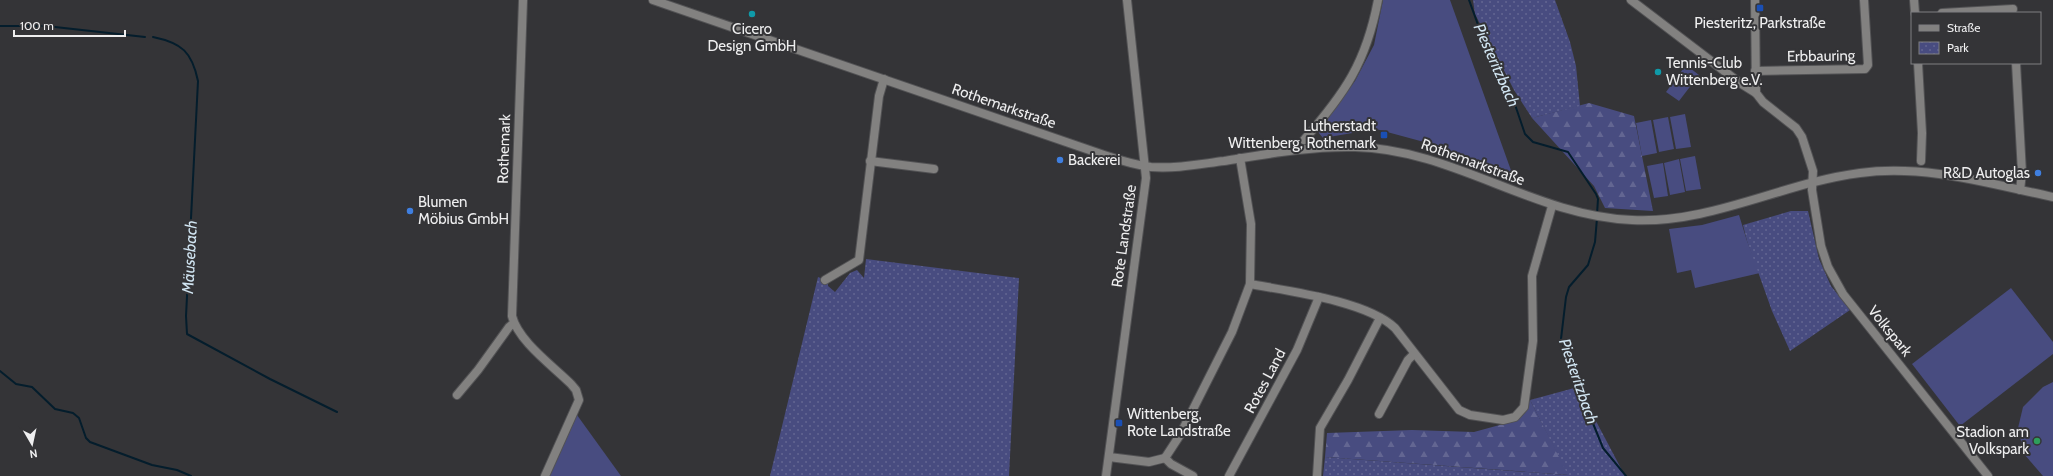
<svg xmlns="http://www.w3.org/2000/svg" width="2053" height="476" viewBox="0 0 2053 476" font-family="Cabin,sans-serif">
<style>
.grass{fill:#484c80}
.forest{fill:url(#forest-firs)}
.park{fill:url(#park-dots)}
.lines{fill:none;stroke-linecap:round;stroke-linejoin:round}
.stream{stroke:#041d2c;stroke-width:2}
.minor-casing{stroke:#525254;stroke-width:10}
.minor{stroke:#828180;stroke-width:8}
.transit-dot{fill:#1a4fb4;stroke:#343437;stroke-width:1.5}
.culture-dot{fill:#0f9aa8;stroke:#343437;stroke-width:1.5}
.shop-dot{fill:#3f7fe0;stroke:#343437;stroke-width:1.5}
.leisure-dot{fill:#2e9e5b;stroke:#343437;stroke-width:1.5}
.labels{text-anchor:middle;stroke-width:4;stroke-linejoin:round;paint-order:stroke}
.poi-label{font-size:15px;fill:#eeeeef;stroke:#343437;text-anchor:start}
.street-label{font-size:15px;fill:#eeeeef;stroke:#343437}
.water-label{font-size:16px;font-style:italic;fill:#d1e5f2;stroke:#343437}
</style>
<defs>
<pattern id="forest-firs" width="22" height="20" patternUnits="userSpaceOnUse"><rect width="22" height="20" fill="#484c80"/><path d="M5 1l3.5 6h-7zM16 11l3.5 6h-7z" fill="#636692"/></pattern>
<pattern id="park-dots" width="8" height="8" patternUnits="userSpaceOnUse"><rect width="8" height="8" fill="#484c80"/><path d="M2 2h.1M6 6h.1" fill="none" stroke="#636692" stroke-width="1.8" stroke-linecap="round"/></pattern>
</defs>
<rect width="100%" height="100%" fill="#343437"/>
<!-- grass -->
<g class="grass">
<path d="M1383,0H1450L1513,176L1507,180L1424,142L1376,129L1323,138L1318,132L1355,81L1374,45Z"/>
<path d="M1686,65L1699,75L1679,101L1666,92Z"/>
<path d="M1685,114L1691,147L1676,149L1670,117Z"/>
<path d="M1668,117L1674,149L1659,152L1653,120Z"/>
<path d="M1651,120L1657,153L1642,156L1636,123Z"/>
<path d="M1695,156L1701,189L1686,191L1680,159Z"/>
<path d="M1679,159L1685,192L1670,195L1664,163Z"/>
<path d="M1663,163L1668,196L1654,198L1647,166Z"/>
<path d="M1739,215L1747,241L1760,273L1695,288L1691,270L1677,273L1669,229L1702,225Z"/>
<path d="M2011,288L2053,342V354L1960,426L1912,364Z"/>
<path d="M2053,382V476H2043L2024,454L2018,428L2023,407L2043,387Z"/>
<path d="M577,415L621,476H548Z"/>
</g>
<!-- forest -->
<g class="forest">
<path d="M1589,103L1634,116L1653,211L1605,208L1594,186L1532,118Z"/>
<path d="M1530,400L1569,475L1325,457L1327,433L1412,430L1474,432L1518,420Z"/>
</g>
<!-- park -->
<g class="park">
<path d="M1473,0H1555L1570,42L1576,66L1580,106L1532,118L1514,90L1475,14Z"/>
<path d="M1791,211H1808L1819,259L1831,286L1850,310L1790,351L1772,311L1747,241L1743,225Z"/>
<path d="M866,259L1019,278L1009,476H770L818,277L828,281V286L835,292L850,273L857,270L864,278Z"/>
<path d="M1578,387L1625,476H1323L1325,457L1568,475L1530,400Z"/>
</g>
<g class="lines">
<!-- stream -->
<g class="stream">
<path d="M1469,0L1485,44L1509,87L1525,134L1533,142L1568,152L1596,194L1598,199L1597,214"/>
<path d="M0,26H46L145,37"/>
<path d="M153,37C182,43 192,52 198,81L186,316L187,334L270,379L337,412"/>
<path d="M1597,218L1595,242L1588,265L1569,287L1566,297L1561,339L1577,384L1603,448L1626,476"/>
<path d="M0,371L16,384L32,387L55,409L73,413L79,418L86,438L90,442L152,465L177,470L191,476"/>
</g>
<defs>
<g id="minor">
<path d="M523,0L512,316C518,341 553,366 571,384L576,390L579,400L545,476"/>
<path d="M653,0L1104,155C1119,160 1135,165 1151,167C1175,169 1200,164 1224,161C1267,154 1311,146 1355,147C1453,149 1534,216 1632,220C1711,224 1782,183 1860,173C1925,164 1990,184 2053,197"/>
<path d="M1631,0L1740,83L1756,93L1763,102L1796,128L1802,137L1813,171L1812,190L1821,246L1828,267L1843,294L1988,476"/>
<path d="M1755,0L1756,93"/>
<path d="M1914,0L1915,13"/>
<path d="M1942,13L2013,9"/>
<path d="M1918,63L1922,133L1921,161"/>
<path d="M2016,63L2022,173L2020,190"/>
<path d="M1755,71L1865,69L1868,65L1864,0"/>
<path d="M1304,140C1345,93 1366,63 1378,0"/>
<path d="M870,161L934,169"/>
<path d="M825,280L859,260L879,96L884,79"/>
<path d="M1250,284C1288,291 1367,301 1395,328L1459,410L1470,415L1503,420L1515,417L1524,407L1533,341L1532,276L1552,206"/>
<path d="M457,395L478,370L509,327L514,323"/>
<path d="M1379,414L1408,360L1414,354"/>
<path d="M1109,457L1149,462L1165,458L1171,464L1193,476"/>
<path d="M1165,458L1180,435L1232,332L1250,284L1251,224L1240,158"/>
<path d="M1106,476L1146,178L1127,0"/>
<path d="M1229,476L1297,350L1319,297"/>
<path d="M1317,476L1320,428L1348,380L1380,318"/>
</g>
</defs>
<!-- minor casing -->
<use href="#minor" class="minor-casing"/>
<!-- minor -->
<use href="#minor" class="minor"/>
</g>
<!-- markers -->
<g class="transit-dot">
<rect x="1756" y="4" width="8" height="8" rx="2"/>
<rect x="1380" y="131" width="8" height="8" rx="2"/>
<rect x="1115" y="419" width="8" height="8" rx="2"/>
</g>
<g class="culture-dot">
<circle cx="752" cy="14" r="4"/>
<circle cx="1658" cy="72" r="4"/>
</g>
<g class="shop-dot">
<circle cx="1060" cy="160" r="4"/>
<circle cx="2038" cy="173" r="4"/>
<circle cx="410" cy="211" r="4"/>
</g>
<circle class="leisure-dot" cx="2037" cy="441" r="4"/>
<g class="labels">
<!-- poi labels -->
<g class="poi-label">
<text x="1760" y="28" text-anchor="middle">Piesteritz, Parkstraße</text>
<text x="752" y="34" text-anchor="middle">Cicero<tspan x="752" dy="17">Design GmbH</tspan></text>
<text x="1666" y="68">Tennis-Club<tspan x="1666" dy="17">Wittenberg e.V.</tspan></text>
<text x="1376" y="131" text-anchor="end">Lutherstadt<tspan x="1376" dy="17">Wittenberg, Rothemark</tspan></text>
<text x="1068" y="165">Backerei</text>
<text x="2030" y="178" text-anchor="end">R&amp;D Autoglas</text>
<text x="418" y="207">Blumen<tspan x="418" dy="17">Möbius GmbH</tspan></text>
<text x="1127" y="419">Wittenberg,<tspan x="1127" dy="17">Rote Landstraße</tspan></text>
<text x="2029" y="437" text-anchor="end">Stadion am<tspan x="2029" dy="17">Volkspark</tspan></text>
</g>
<!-- street labels -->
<g class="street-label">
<text transform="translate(1821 56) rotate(-1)" y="5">Erbbauring</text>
<text transform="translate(1004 106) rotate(19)" y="5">Rothemarkstraße</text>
<text transform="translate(504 149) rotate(-88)" y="5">Rothemark</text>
<text transform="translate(1473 162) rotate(20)" y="5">Rothemarkstraße</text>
<text transform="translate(1124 236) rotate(-82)" y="5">Rote Landstraße</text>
<text transform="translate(1890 331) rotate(51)" y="5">Volkspark</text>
<text transform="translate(1265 381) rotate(-62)" y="5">Rotes Land</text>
</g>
<!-- water labels -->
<g class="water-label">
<text transform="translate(1497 65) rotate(66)" y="6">Piesteritzbach</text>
<text transform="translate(189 257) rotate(-87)" y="6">Mäusebach</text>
<text transform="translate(1579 381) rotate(71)" y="6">Piesteritzbach</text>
</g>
</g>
<!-- legend -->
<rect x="1911" y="12" width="130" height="52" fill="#343437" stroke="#7e7e81"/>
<rect x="1919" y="25" width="20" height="6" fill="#828180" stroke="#7e7e81"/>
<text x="1947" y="32" font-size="12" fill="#eeeeef">Straße</text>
<rect x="1919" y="42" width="20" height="12" fill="url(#park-dots)" stroke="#7e7e81"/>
<text x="1947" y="52" font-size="12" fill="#eeeeef">Park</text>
<!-- north arrow -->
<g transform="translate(32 444) rotate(171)" stroke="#343437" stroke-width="3" paint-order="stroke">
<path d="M0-3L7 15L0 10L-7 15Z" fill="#eeeeef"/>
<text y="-6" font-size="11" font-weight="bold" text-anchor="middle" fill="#eeeeef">N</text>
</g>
<!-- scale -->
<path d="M14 30v6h111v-6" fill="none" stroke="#eeeeef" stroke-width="2"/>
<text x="20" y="30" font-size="12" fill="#eeeeef" stroke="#343437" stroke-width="3" paint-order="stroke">100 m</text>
</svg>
